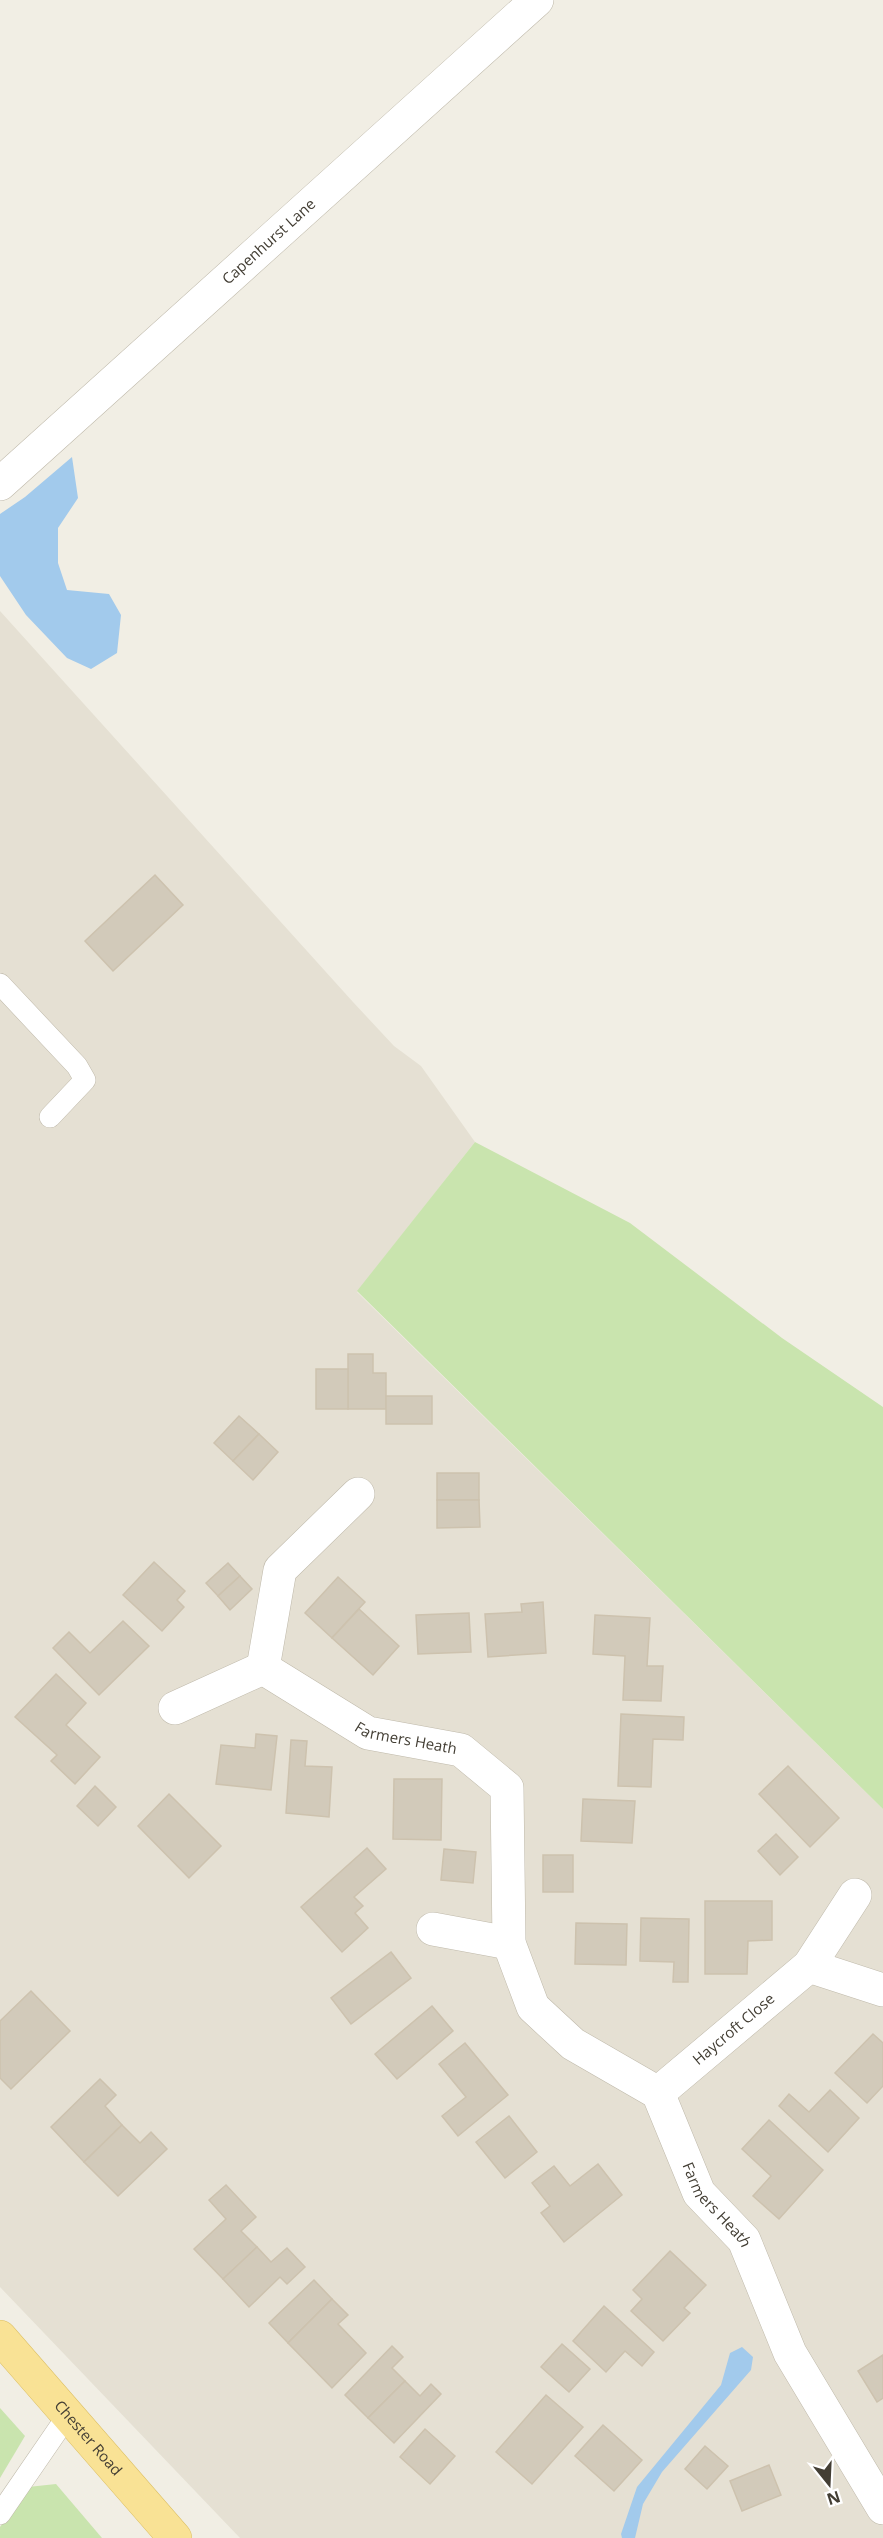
<svg xmlns="http://www.w3.org/2000/svg" width="883" height="2538" viewBox="0 0 883 2538" font-family="'Open Sans',sans-serif">
<style>
.residential{fill:#e5e0d3}
.green{fill:#c9e4ae}
.water{fill:#a2caec}
.building{fill:#d2caba;stroke:#cdc2ae;stroke-width:1.5}
.lines{fill:none;stroke-linecap:round;stroke-linejoin:round}
.service-casing{stroke:#bfb9aa;stroke-width:22}
.minor-casing{stroke:#bfb9aa;stroke-width:34}
.tertiary-casing{stroke:#bfb9aa;stroke-width:34}
.primary-casing{stroke:#ddc066;stroke-width:34}
.service{stroke:#fff;stroke-width:21}
.minor{stroke:#fff;stroke-width:33}
.tertiary{stroke:#fff;stroke-width:33}
.primary{stroke:#f9e295;stroke-width:33}
.labels{text-anchor:middle;stroke-width:4.5;stroke-linejoin:round;paint-order:stroke}
.street-label{font-size:15px;fill:#433e34;stroke:#fff}
</style>
<rect width="100%" height="100%" fill="#f1eee4"/>
<!-- residential -->
<path class="residential" d="M0,611L353,1002L394,1046L421,1066L475,1142L357,1292L883,1809V2538H240L0,2287Z"/>
<!-- green -->
<g class="green">
<path d="M475,1142L630,1223L782,1338L883,1407V1809L357,1291Z"/>
<path d="M0,2408L25,2436L0,2478Z"/>
<path d="M56,2484L102,2538H0V2527L28,2487Z"/>
</g>
<!-- water -->
<g class="water">
<path d="M72,457L78,498L58,528V563L67,590L109,594L121,615L117,653L91,669L67,658L26,615L0,576V514L25,497Z"/>
<path d="M742,2347L753,2357L751,2370L662,2472L643,2504L635,2538H622L621,2534L637,2487L721,2385L730,2353Z"/>
</g>
<!-- building -->
<g class="building">
<path d="M155,875L183,905L113,971L85,941Z"/>
<path d="M348,1354H373V1373H386V1409H348Z"/>
<rect x="316" y="1369" width="32" height="40"/>
<rect x="386" y="1396" width="46" height="28"/>
<path d="M239,1416L259,1434L233,1461L214,1443Z"/>
<path d="M259,1434L278,1452L253,1480L233,1461Z"/>
<rect x="437" y="1473" width="42" height="27"/>
<path d="M437,1500H479L480,1527L437,1528Z"/>
<path d="M154,1562L185,1591L177,1600L184,1607L162,1631L123,1595Z"/>
<path d="M228,1563L240,1576L218,1596L206,1583Z"/>
<path d="M240,1576L252,1589L230,1610L218,1596Z"/>
<path d="M338,1577L365,1602L332,1638L305,1613Z"/>
<path d="M543,1602L546,1653L488,1657L485,1614L522,1612L521,1604Z"/>
<path d="M359,1609L399,1646L373,1675L332,1638Z"/>
<path d="M469,1613L471,1652L418,1654L416,1615Z"/>
<path d="M595,1615L650,1618L647,1666H663L661,1701L623,1700L625,1656L593,1654Z"/>
<path d="M123,1621L149,1646L99,1695L53,1648L69,1632L90,1653Z"/>
<path d="M56,1674L86,1703L66,1725L100,1757L75,1784L51,1761L57,1755L15,1717Z"/>
<path d="M621,1714L684,1717L683,1740L653,1739L651,1787L618,1786Z"/>
<path d="M256,1734L277,1736L271,1790L216,1784L221,1745L255,1748Z"/>
<path d="M291,1740L307,1741L305,1766L332,1767L329,1817L286,1813Z"/>
<path d="M788,1766L839,1818L810,1847L759,1794Z"/>
<path d="M394,1779H442L441,1840L393,1839Z"/>
<path d="M95,1786L116,1807L98,1826L77,1806Z"/>
<path d="M169,1794L221,1846L189,1878L138,1826Z"/>
<path d="M583,1799L635,1801L632,1843L581,1841Z"/>
<path d="M776,1834L798,1857L780,1875L758,1851Z"/>
<path d="M367,1848L386,1869L354,1897L363,1906L355,1913L368,1928L342,1952L301,1907Z"/>
<path d="M444,1849L476,1852L473,1883L441,1880Z"/>
<rect x="543" y="1855" width="30" height="37"/>
<path d="M705,1901H772V1940L748,1941L747,1974H705Z"/>
<path d="M641,1918L689,1919L688,1982H673L674,1962L640,1961Z"/>
<path d="M576,1923L627,1924L626,1965L575,1964Z"/>
<path d="M391,1952L411,1978L351,2024L331,1998Z"/>
<path d="M31,1991L70,2031L11,2089L0,2078V2021Z"/>
<path d="M432,2006L453,2031L397,2079L375,2054Z"/>
<path d="M873,2034L883,2043V2086L867,2103L835,2073Z"/>
<path d="M465,2043L508,2095L458,2136L442,2116L466,2097L439,2064Z"/>
<path d="M100,2079L116,2095L105,2106L122,2125L84,2162L51,2127Z"/>
<path d="M830,2090L859,2118L828,2152L779,2106L789,2094L809,2112Z"/>
<path d="M509,2116L537,2152L505,2178L476,2142Z"/>
<path d="M769,2120L823,2170L779,2219L753,2196L771,2176L742,2149Z"/>
<path d="M122,2125L140,2143L151,2132L167,2149L118,2196L84,2162Z"/>
<path d="M598,2164L622,2195L564,2242L541,2213L550,2206L532,2183L554,2166L570,2186Z"/>
<path d="M226,2185L256,2217L241,2231L257,2247L223,2279L194,2249L226,2219L209,2200Z"/>
<path d="M257,2247L271,2262L287,2248L305,2267L287,2284L280,2277L249,2307L223,2279Z"/>
<path d="M670,2251L706,2285L684,2308L690,2313L663,2341L631,2311L642,2299L633,2290Z"/>
<path d="M314,2280L332,2299L288,2343L269,2323Z"/>
<path d="M332,2299L348,2315L338,2324L366,2353L332,2388L288,2343Z"/>
<path d="M604,2306L654,2352L642,2366L625,2351L606,2372L573,2341Z"/>
<path d="M562,2344L590,2369L569,2392L541,2367Z"/>
<path d="M392,2346L403,2357L392,2368L405,2381L368,2418L345,2395Z"/>
<path d="M883,2355V2398L877,2402L858,2371Z"/>
<path d="M405,2381L420,2396L431,2384L441,2394L394,2443L368,2418Z"/>
<path d="M546,2395L583,2427L532,2484L496,2452Z"/>
<path d="M603,2425L642,2460L614,2491L575,2456Z"/>
<path d="M425,2429L455,2456L430,2484L400,2457Z"/>
<path d="M705,2446L728,2466L707,2489L685,2469Z"/>
<path d="M769,2465L781,2495L742,2511L730,2481Z"/>
</g>
<g class="lines">
<defs>
<g id="service">
<path d="M0,984L77,1066L85,1080L50,1117"/>
<path d="M0,2514L68,2415"/>
</g>
<g id="minor">
<path id="s1" d="M358,1494L280,1570L263,1668L368,1733L461,1750L507,1788L509,1943L533,2007L573,2044L658,2093L699,2193L744,2240L790,2353L883,2508"/>
<path d="M175,1708L263,1668"/>
<path d="M433,1929L509,1943"/>
<path d="M809,1966L855,1895"/>
<path id="s2" d="M658,2093L809,1966L883,1990"/>
</g>
<g id="tertiary">
<path id="s3" d="M0,484L537,0"/>
</g>
<g id="primary">
<path id="s4" d="M0,2337L175,2538"/>
</g>
</defs>
<!-- service casing -->
<use href="#service" class="service-casing"/>
<!-- minor casing -->
<use href="#minor" class="minor-casing"/>
<!-- tertiary casing -->
<use href="#tertiary" class="tertiary-casing"/>
<!-- primary casing -->
<use href="#primary" class="primary-casing"/>
<!-- service -->
<use href="#service" class="service"/>
<!-- minor -->
<use href="#minor" class="minor"/>
<!-- tertiary -->
<use href="#tertiary" class="tertiary"/>
<!-- primary -->
<use href="#primary" class="primary"/>
</g>
<g class="labels">
<!-- street labels -->
<g class="street-label">
<text dy="5" stroke="none"><textPath href="#s3" startOffset="362">Capenhurst Lane</textPath></text>
<text dy="5" stroke="none"><textPath href="#s1" startOffset="370">Farmers Heath</textPath></text>
<text dy="5" stroke="none"><textPath href="#s2" startOffset="99">Haycroft Close</textPath></text>
<text dy="5" stroke="none"><textPath href="#s1" startOffset="990">Farmers Heath</textPath></text>
<text dy="5" stroke="none"><textPath href="#s4" startOffset="134">Chester Road</textPath></text>
</g>
</g>
<!-- north arrow -->
<g transform="translate(829 2484) rotate(162)" stroke="#ffffff" stroke-width="4.5" paint-order="stroke">
<path d="M0-4.5L10 22L0 15L-10 22Z" fill="#433e34"/>
<text y="-9" font-size="16" font-weight="bold" text-anchor="middle" fill="#433e34">N</text>
</g>
</svg>
